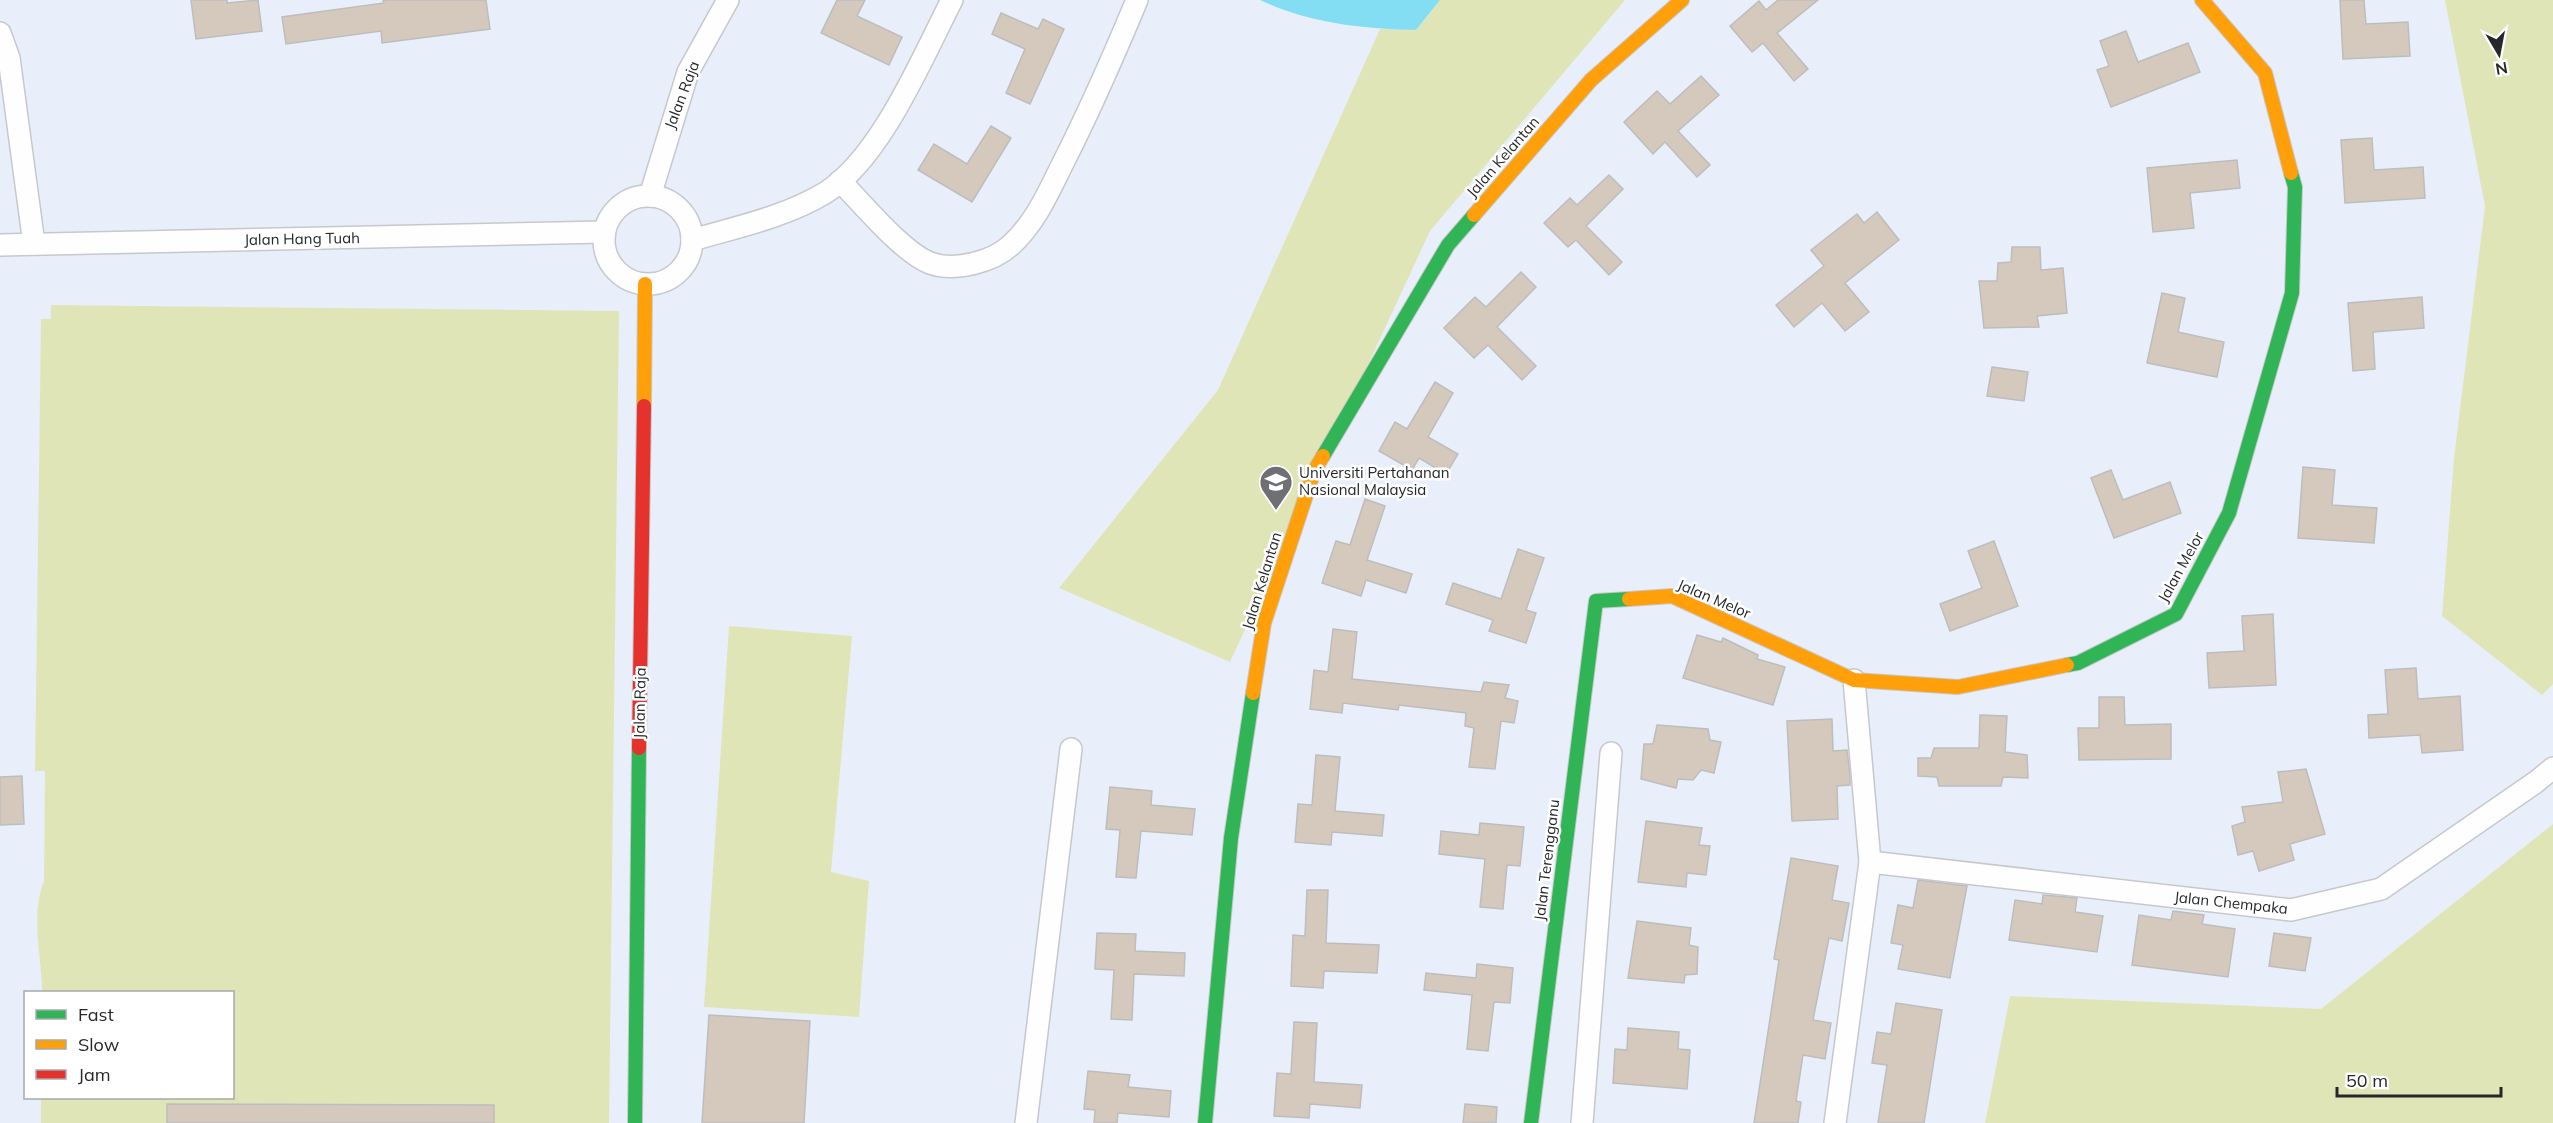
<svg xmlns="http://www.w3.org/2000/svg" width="2553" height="1123" viewBox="0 0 2553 1123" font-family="Mulish,sans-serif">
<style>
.built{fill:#e9effa;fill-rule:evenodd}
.green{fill:#e0e5b8}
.water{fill:#84def3}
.building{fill:#d4c9bc;stroke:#bdbdbd;stroke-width:1.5}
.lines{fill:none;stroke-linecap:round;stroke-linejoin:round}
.street-casing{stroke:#c6c8cc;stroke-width:24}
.fast-casing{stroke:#c6c8cc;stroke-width:16}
.slow-casing{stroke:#c6c8cc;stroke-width:16}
.jam-casing{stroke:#c6c8cc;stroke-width:16}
.street{stroke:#fefeff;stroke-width:21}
.fast{stroke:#30b455;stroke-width:14}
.slow{stroke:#ff9f0a;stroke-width:14}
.jam{stroke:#e5322d;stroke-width:14}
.labels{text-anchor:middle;stroke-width:5;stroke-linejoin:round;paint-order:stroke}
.street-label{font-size:15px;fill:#25272a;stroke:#fff}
.poi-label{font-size:15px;fill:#25272a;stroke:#fff;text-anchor:start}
</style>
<rect width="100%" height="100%" fill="#f6f8fc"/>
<!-- built -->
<path class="built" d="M0,0H1260L1275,7L1416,30L1440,0H2553V998L2348,1123H0ZM26,992H232V1098H26Z"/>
<!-- green -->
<g class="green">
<path d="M1440,0H1625L1430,231L1230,662L1059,588L1218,390L1380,29L1416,30Z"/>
<path d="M2445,0H2553V684L2542,695L2442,616L2454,458L2485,206Z"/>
<path d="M51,305L619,311L609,1123H41V1098H232V992H42C42,957 30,916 44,881L45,771H35L41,319H51Z"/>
<path d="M729,626L852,636L831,872L869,881L859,1017L704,1007Z"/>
<path d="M2553,824V1123H1985L2010,996L2321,1009Z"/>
</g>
<!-- water -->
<path class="water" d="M1260,0H1440L1416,30C1363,29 1308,23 1260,0Z"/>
<!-- building -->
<g class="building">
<path d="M191,0H227V3L258,0L262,31L196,39Z"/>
<path d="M383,0H486L490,29L382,43L381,31L286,44L282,17L384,3Z"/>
<path d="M837,0H865L857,16L902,37L889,65L821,33Z"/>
<path d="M1778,0H1818L1777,33L1808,69L1794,81L1763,43L1752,52L1730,26L1759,1L1766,10Z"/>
<path d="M2340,0H2364L2366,24L2408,22L2410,56L2343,59Z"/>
<path d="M1001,13L1038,29L1043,19L1064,29L1030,104L1006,93L1025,49L992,34Z"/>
<path d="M2126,31L2138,62L2188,43L2200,72L2111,107L2097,70L2109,66L2100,41Z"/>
<path d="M1701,76L1719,95L1678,131L1710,165L1697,177L1665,142L1653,154L1624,122L1657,91L1670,104Z"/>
<path d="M991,126L1011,138L972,202L918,170L934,144L967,164Z"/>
<path d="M2372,138L2374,170L2423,167L2425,198L2345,203L2341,140Z"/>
<path d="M2237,160L2240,188L2190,193L2194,228L2153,232L2147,168Z"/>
<path d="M1609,175L1623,189L1586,226L1622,262L1609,275L1576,240L1568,247L1544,223L1570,198L1577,205Z"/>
<path d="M1877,212L1899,240L1845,283L1869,312L1845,331L1822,303L1794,327L1776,305L1824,266L1811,250L1857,214L1864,223Z"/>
<path d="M2012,247H2040L2041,270L2063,268L2067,313L2037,316L2039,327L1984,328L1979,281H1997L1998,263L2011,262Z"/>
<path d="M1521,272L1536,287L1497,327L1536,366L1522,380L1488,345L1474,358L1444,328L1475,297L1486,307Z"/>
<path d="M2162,293L2185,298L2178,332L2224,342L2217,377L2147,363Z"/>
<path d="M2422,297L2424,328L2373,332L2375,369L2353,371L2348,303Z"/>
<path d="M1992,367L2028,372L2024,401L1987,396Z"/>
<path d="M1435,382L1453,393L1428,437L1458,454L1446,474L1419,458L1412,470L1379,451L1395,422L1407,429Z"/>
<path d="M2303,467L2335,470L2332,505L2377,508L2374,543L2298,538Z"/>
<path d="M2111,470L2123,500L2170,482L2181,513L2114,538L2091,478Z"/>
<path d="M1365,499L1385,506L1367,560L1412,574L1406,593L1366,580L1361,596L1322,583L1336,541L1350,545Z"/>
<path d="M1994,541L2018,606L1950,631L1940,604L1982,588L1968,551Z"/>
<path d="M1518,549L1544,558L1526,610L1536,613L1526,643L1489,631L1493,620L1446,604L1453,583L1501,599Z"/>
<path d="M2273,614L2276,685L2209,688L2207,653L2244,651L2242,616Z"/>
<path d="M1333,629L1357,632L1352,679L1481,692L1484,682L1509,685L1505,698L1518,701L1514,723L1501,721L1495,769L1469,767L1474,728L1465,726L1466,713L1399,705L1398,710L1343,703L1342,713L1310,709L1314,670L1328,672Z"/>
<path d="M1697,635L1721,642L1723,638L1758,655L1757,659L1785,667L1773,705L1683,678Z"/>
<path d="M2416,668L2418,699L2460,696L2463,750L2422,753L2420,735L2369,738L2368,715L2388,714L2385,670Z"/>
<path d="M2099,697H2124L2125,725L2171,724V759L2079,760L2078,728H2099Z"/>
<path d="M1980,715L2007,716L2005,752L2027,755L2028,778L2003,777L2001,786H1939L1937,777L1918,776V758H1931L1934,748H1979Z"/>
<path d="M1832,719L1833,751L1847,750L1850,775V785L1837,786L1838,819L1792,821L1787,721Z"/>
<path d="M1657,725L1708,729L1710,740L1721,742L1714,773L1701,770L1693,780L1678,779L1676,788L1641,779L1644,744H1653Z"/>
<path d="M1316,755L1340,757L1335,811L1384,815L1382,836L1332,832L1331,845L1295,842L1298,804L1312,805Z"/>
<path d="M2306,769L2325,834L2290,844L2294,860L2259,871L2253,851L2238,855L2232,826L2245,822L2242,807L2283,802L2278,772Z"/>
<path d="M22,776L24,824L0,825V777Z"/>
<path d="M1110,787L1152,791L1151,805L1195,809L1192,835L1141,831L1136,878L1116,877L1120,830L1106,829Z"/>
<path d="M1646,821L1702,828L1699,845L1710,846L1706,875L1687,873L1686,887L1638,882Z"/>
<path d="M1480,823L1524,827L1520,866L1507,865L1503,909L1480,907L1485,859L1439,854L1441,831L1479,835Z"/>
<path d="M1791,858L1838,866L1832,900L1849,903L1842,941L1829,938L1813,1020L1831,1023L1825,1059L1803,1055L1796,1101L1801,1102L1798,1123H1754L1779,960L1774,959Z"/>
<path d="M1918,880L1967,886L1950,978L1898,969L1903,945L1891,943L1898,905L1913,908Z"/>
<path d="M1307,890H1328L1326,943L1379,945L1377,973L1324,971L1323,988L1291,986L1293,935L1305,936Z"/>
<path d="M2043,895L2077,898L2075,912L2103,916L2097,952L2009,940L2015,900L2042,904Z"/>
<path d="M2173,911L2204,915L2202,924L2235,929L2228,977L2132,965L2139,915L2171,920Z"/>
<path d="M1637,921L1691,928L1689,945L1698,947L1697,974L1685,975L1684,983L1628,978Z"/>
<path d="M1097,933L1136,934L1135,951L1185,953L1184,976L1134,974L1132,1020L1111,1019L1114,970L1095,969Z"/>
<path d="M2274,933L2311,938L2305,971L2269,966Z"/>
<path d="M1477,964L1513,968L1510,1003L1494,1002L1488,1051L1467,1049L1472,995L1424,990L1426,973L1476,978Z"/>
<path d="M1896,1003L1942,1010L1924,1123H1878L1887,1065L1872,1063L1877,1032L1891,1034Z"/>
<path d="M709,1015L810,1021L804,1123H702Z"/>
<path d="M1294,1022L1317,1023L1314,1082L1362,1085L1360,1108L1310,1104L1309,1118L1274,1116L1277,1073L1291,1074Z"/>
<path d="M1628,1028L1679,1032L1678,1049L1690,1050L1687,1089L1613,1083L1615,1049L1627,1050Z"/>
<path d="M1088,1071L1130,1075L1128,1087L1171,1091L1169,1117L1118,1113L1117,1123H1094L1095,1110L1084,1109Z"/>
<path d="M167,1104L494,1105V1123H167Z"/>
<path d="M1465,1104L1497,1107L1496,1123H1463Z"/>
</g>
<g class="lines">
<defs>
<g id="street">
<path d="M0,33L9,58L34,244"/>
<path d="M840,181C863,204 902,252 930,263C954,272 993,262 1011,245C1036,222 1049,191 1064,161C1091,108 1114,55 1137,0"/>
<path d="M650,196L688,72L728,0"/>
<circle cx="648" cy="240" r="44"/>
<path d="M692,240C737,227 785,217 825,193C881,158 922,58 952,0"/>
<path d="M0,245L604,232"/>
<path d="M1870,862L2291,910L2381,889L2536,782L2553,768"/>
<path d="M1026,1123L1071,749"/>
<path d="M1582,1123L1611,753"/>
<path d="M1835,1123L1870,862L1854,680"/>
</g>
<g id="fast">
<path d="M1323,456L1448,245L1474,215"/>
<path d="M2067,665L2078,663L2176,614L2229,513L2292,293L2295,187L2291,173"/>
<path d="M635,1123L639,748"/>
<path d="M1205,1123L1231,838L1253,693"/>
<path d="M1531,1123L1596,601L1629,599"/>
</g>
<g id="slow">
<path d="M2202,0L2265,73L2291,173"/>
<path d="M1474,215L1591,80L1682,0"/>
<path d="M644,406L645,284"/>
<path d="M1629,599L1672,596L1854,680L1958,687L2067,665"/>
<path d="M1253,693L1264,623L1314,471L1323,456"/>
</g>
<path id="jam" d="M639,748L644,406"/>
</defs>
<!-- street casing -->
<use href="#street" class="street-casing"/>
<!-- fast casing -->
<use href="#fast" class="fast-casing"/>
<!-- slow casing -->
<use href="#slow" class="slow-casing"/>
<!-- jam casing -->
<use href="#jam" class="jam-casing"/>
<!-- street -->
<use href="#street" class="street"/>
<!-- fast -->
<use href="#fast" class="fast"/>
<!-- slow -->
<use href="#slow" class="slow"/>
<!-- jam -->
<use href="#jam" class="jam"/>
</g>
<!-- icons -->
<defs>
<symbol id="university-pin" viewBox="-11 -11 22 30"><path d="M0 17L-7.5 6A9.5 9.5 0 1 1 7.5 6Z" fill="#6e7074" stroke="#fff"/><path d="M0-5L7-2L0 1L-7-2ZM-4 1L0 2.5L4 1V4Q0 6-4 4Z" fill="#fff"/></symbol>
</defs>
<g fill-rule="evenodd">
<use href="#university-pin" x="1257" y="463" width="38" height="52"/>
</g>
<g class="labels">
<!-- street labels -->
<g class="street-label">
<text transform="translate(682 95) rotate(-69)" y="5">Jalan Raja</text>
<text transform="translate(1503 157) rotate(-49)" y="5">Jalan Kelantan</text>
<text transform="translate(302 239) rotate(-1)" y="5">Jalan Hang Tuah</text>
<text transform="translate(2181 567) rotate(-61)" y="5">Jalan Melor</text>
<text transform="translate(1262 581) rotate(-73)" y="5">Jalan Kelantan</text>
<text transform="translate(1714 599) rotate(23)" y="5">Jalan Melor</text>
<text transform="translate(640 703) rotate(-89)" y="5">Jalan Raja</text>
<text transform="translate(1547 860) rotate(-83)" y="5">Jalan Terengganu</text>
<text transform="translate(2231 903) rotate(6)" y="5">Jalan Chempaka</text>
</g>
<!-- poi labels -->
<g class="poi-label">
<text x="1299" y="478">Universiti Pertahanan<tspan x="1299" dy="17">Nasional Malaysia</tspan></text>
</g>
</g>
<!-- legend -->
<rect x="24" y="991" width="210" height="108" fill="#ffffff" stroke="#a8a9aa" stroke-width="1.5"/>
<rect x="36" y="1010" width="30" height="9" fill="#30b455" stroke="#a8a9aa" stroke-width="1.5"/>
<text x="78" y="1021" font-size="18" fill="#25272a">Fast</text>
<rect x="36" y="1040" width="30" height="9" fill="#ff9f0a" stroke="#a8a9aa" stroke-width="1.5"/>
<text x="78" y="1051" font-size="18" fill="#25272a">Slow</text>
<rect x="36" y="1070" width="30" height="9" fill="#e5322d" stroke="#a8a9aa" stroke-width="1.5"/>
<text x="78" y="1081" font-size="18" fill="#25272a">Jam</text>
<!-- north arrow -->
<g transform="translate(2499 54) rotate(170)" stroke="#ffffff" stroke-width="4.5" paint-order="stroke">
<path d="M0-4.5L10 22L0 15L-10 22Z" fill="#25272a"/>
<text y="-9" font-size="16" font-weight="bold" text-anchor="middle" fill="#25272a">N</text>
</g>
<!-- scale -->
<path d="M2337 1087v9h164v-9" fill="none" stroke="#25272a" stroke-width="3"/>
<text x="2346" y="1087" font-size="18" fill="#25272a" stroke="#ffffff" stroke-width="4.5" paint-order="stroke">50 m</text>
</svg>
